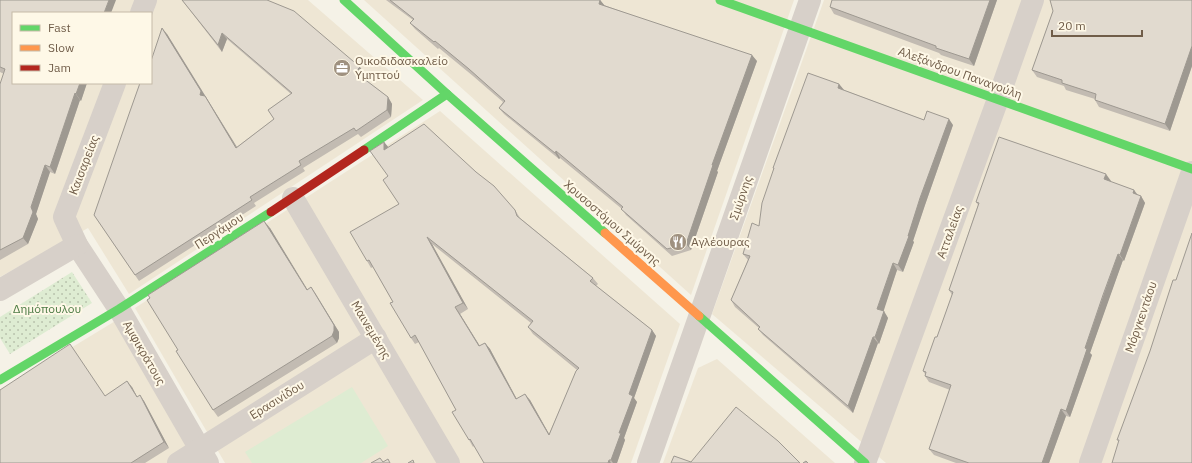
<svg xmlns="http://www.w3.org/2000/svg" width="1192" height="463" viewBox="0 0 1192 463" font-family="'IBM Plex Sans',sans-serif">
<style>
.residential{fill:#eee6d4;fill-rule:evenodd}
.grass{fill:url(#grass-dots)}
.garden{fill:#deecd2}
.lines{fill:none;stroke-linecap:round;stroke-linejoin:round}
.street{stroke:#d7d0c9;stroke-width:22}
.fast{stroke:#63d668;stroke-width:9}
.slow{stroke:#ff974d;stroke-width:9}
.jam{stroke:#b3261e;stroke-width:9}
.wall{fill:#c2bbb2;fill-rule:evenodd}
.shaded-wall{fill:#9e9991}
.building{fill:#e1dacf;stroke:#9e9991;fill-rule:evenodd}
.labels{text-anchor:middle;stroke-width:4;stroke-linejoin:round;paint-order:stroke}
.poi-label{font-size:12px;fill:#705d49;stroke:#fef8e7;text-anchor:start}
.street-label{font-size:12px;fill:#705d49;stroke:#fef8e7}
.park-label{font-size:12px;fill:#4d7b45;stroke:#fef8e7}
</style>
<defs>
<pattern id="grass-dots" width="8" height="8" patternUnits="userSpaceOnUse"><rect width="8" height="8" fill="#deecd2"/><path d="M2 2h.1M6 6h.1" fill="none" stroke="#b8c2ac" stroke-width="1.8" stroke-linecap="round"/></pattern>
</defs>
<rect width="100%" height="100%" fill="#f5f2e7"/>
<!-- residential -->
<g class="residential">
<path d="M0,0H308L423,100L129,294L88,228L0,277ZM13,13H151V83H13Z"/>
<path d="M364,0H794L691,295Z"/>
<path d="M824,0H1192V463H886L712,314Z"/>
<path d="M440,111L680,324L631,463H225L135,308Z"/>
<path d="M117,320L199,463H0V391Z"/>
<path d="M717,359L835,463H663L698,368Z"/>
</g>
<!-- grass -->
<path class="grass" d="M72,272L92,303L10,354L0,338V317Z"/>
<!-- garden -->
<path class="garden" d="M352,387L388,446L361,463H252L245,452Z"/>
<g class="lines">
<!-- street -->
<g class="street">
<path d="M141,13L146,0"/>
<path d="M115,83L64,217L77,245L119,309L208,463"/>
<path d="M293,198L449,463"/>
<path d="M0,290L77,245"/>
<path d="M178,463L376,338"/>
<path d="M648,463L810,0"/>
<path d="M865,463L998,99L1033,0"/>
<path d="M1090,463L1192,172"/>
</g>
<!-- fast -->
<g class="fast">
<path d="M344,0L447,94L605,233"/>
<path d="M720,0L1192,169"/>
<path d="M364,150L447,94"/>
<path d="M699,316L865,463"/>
<path d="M0,380L119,309L271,212"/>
</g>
<!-- slow -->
<path class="slow" d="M605,233L699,316"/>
<!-- jam -->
<path class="jam" d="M271,212L364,150"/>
</g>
<!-- wall -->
<g class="wall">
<path d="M0,0L87,83L81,101L80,100L55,174L50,172L36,214L38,219L28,244L0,260V84L4,74L0,72Z"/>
<path d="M182,0H267L364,73L361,77L388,97L392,104L391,117L361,137L358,134L303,168L305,171L254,203L256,206L139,281L94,215L151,83L167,34L237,147L274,119L268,110L291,94L227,39L222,52Z"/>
<path d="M386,0H600L604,5L757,61L717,171L718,172L691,250L672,256L626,215L622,209L560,158L559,159L504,114L499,108L503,102L473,76L439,48L438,49L415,29L410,23L413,20Z"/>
<path d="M997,0L974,66L941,55L939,53L834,14L830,7Z"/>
<path d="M1192,0V66L1170,131L1099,107L1095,100V99L1066,90L1064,86L1037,77L1032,70L1053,11Z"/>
<path d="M839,84L844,90L924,120L953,125L925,205L913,241L914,242L903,272L897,270L883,311L888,318L879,344L878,343L853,413L763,335L758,329L759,328L735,307L731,300L748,260L743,254L759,226L774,169L773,168Z"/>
<path d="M384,142L388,147L515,210L520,218L593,278L598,284L596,286L652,330L656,336L634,398L637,402L624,438L625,440L617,463H484L474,446L473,447L469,440L456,410L419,342L415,344L411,338L393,302L373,267L371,268L367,261L399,204L388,176ZM432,244L531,323L528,327L533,334L577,370L549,434L530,400L516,398L490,349L485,343L480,346L460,314L468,309Z"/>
<path d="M1111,181L1110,182L1134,190L1138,195L1141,196L1145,203L1124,261L1123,260L1108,301L1090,353L1092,355L1070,417L1066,416L1049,463H956L934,455L929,449L950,390L929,382L925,376V374L923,371L937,337L952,295L949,290L978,205L976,202Z"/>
<path d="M270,228L307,290L311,287L316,294L339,332V338L337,343L218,417L213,410L178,350Z"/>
<path d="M132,387L137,397L144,401L169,448L145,463H0L105,396Z"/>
</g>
<!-- shaded-wall -->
<g class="shaded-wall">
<path d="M109,0H116L111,13H104Z"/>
<path d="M600,0L605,6L599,4Z"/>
<path d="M990,0H997L974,66L969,59Z"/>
<path d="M162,28L167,34L241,154L200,95Z"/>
<path d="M222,33L227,39L222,52L218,45Z"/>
<path d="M1192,46V66L1170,131L1165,124Z"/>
<path d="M752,55L757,61L717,171L718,172L691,250L686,244L712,165Z"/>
<path d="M360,67L364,73L360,79L355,72Z"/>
<path d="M80,83H87L81,101L76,94Z"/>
<path d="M839,84L844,90L838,88Z"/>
<path d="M75,93L80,100L55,174L50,167Z"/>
<path d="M388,97L392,104L391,117L387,110Z"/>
<path d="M949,119L953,125L925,205L913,241L914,242L903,272L898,265L920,198Z"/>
<path d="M384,142L389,148L384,150Z"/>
<path d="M556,151L560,158L559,159L555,153Z"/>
<path d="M45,165L50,172L36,214L38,219L28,244L23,238L31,207Z"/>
<path d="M1106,174L1111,181L1109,186L1104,179Z"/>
<path d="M1134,190L1138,196L1133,193Z"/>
<path d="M1141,196L1145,203L1124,261L1120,255Z"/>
<path d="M264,221L270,228L312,297L307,290Z"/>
<path d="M427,237L432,244L468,309L463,303Z"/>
<path d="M1118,254L1123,260L1090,353L1092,355L1070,417L1066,411L1085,348Z"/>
<path d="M893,263L897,270L882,316L877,309Z"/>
<path d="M311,287L339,332V338L337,343L332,336Z"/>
<path d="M455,307L460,314L484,353L479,346Z"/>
<path d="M884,311L888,318L879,344L875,337Z"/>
<path d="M652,330L656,336L634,398L637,402L624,438L625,440L617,463H613L611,460L619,433L629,394Z"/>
<path d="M873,337L878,343L853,413L848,406Z"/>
<path d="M485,343L490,349L520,405L516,399Z"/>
<path d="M127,381L132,387L141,404L137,397Z"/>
<path d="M525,394L530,400L553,441L549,435Z"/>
<path d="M140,395L144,401L169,448L164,442Z"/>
<path d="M1061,409L1066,416L1049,463H1042Z"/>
<path d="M609,460L611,463H608Z"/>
</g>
<!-- building -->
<g class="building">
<path d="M0,0H109L104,13H13V83H80L76,94L75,93L50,167L45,165L31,207L33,212L23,238L0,250V84L5,69L0,67Z"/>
<path d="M182,0H267L294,11L360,67L355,72L388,97L387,110L356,131L354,128L299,161L301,165L250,197L252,200L135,275L94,215L129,114L140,83H151V61L162,28L201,91L200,95L205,96L236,148L274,119L268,110L292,93L222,33L218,45Z"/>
<path d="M390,0H600L599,4L752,55L712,165H713L686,244L667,249L621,209L623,207L556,151L555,153L499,108L505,101L469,69L435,41L434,42L410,23L414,19Z"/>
<path d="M832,0H990L969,59L936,48V46L830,7Z"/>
<path d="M1050,0H1192V46L1165,124L1095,100L1096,94L1062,83V80L1032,70L1053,11Z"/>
<path d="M808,73L839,84L838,88L924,120L927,111L949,119L920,198L908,236H909L898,265L893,263L877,309L884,311L875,337H873L848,406L758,329L760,327L731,300L750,256L743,254L752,223L759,226L762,203L774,168H773Z"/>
<path d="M424,124L476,172L494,186L515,210L517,216L593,278L590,281L652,330L629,394L633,396L619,433H621L611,460H609L608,463H484L470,439L469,440L452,412L456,410L415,335L411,338L390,303L393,302L369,260L367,261L350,232L399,204L383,180L388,176L370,151L384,142V150ZM427,237L533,321L528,327L579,368L576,371L549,435L525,394L516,399L485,343L479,346L455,307L463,303Z"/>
<path d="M999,137L1106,174L1104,179L1134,190L1133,193L1141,196L1120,255L1118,254L1103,295L1085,348L1087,349L1066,411L1061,409L1042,463H969L929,449L951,385L925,376L926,372L923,371L935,337H937L953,292L949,290L979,203L976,202Z"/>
<path d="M264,221L307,290L311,287L334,325V331L332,336L213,410L176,351L178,350L147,300L150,298L148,295Z"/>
<path d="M1192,233V463H1112L1119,440H1117L1150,351L1173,280H1176Z"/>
<path d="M70,344L105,396L127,381L137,397L140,395L164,442L131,463H0V390Z"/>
<path d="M736,407L778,441L800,463H671L674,456L691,462Z"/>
<path d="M380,458L383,462L388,459L390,463H371Z"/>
<path d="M413,460L414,463H408Z"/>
<path d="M806,461L808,463H803Z"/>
</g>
<!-- icons -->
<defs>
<symbol id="office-disc" viewBox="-11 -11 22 22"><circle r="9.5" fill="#9f9180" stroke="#fef8e7"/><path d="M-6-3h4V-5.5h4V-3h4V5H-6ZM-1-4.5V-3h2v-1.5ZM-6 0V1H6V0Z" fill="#fff"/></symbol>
<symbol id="restaurant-disc" viewBox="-11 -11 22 22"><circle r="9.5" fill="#9f9180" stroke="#fef8e7"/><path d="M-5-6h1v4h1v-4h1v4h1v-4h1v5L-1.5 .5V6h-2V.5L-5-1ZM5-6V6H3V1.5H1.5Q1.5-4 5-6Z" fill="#fff"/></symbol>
</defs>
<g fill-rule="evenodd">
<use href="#office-disc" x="332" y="58" width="20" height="20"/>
<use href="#restaurant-disc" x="668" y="232" width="20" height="20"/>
</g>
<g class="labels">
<!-- poi labels -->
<g class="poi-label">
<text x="355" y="65">Οικοδιδασκαλείο<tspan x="355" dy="14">Υμηττού</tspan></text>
<text x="691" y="246">Αγλέουρας</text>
</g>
<!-- street labels -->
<g class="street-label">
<text transform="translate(960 73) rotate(20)" y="4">Αλεξάνδρου Παναγούλη</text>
<text transform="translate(84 165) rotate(-69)" y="4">Καισαρείας</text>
<text transform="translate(741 198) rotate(-71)" y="4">Σμύρνης</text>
<text transform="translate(612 223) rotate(41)" y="4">Χρυσοστόμου Σμύρνης</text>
<text transform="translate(219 231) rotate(-33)" y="4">Περγάμου</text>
<text transform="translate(950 232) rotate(-70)" y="4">Ατταλείας</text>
<text transform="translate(1141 317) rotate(-71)" y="4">Μόργκεντάου</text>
<text transform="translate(371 330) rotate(59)" y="4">Μαινεμένης</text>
<text transform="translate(144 353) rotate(60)" y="4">Αμφικράτους</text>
<text transform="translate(277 400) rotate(-32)" y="4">Ερασινίδου</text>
</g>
<!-- park labels -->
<g class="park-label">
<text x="47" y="313">Δημόπουλου</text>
</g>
</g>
<!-- legend -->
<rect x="12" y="12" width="140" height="72" fill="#fef8e7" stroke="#c5baa8"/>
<rect x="20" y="25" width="20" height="6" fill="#63d668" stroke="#c5baa8"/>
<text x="48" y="32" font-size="12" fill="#705d49">Fast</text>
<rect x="20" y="45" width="20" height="6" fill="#ff974d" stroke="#c5baa8"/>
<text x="48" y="52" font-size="12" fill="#705d49">Slow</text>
<rect x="20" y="65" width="20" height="6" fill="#b3261e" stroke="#c5baa8"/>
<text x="48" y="72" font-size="12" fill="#705d49">Jam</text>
<!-- scale -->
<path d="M1052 30v6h90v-6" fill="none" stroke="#705d49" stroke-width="2"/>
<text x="1058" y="30" font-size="12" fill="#705d49" stroke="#fef8e7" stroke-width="3" paint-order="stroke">20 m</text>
</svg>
